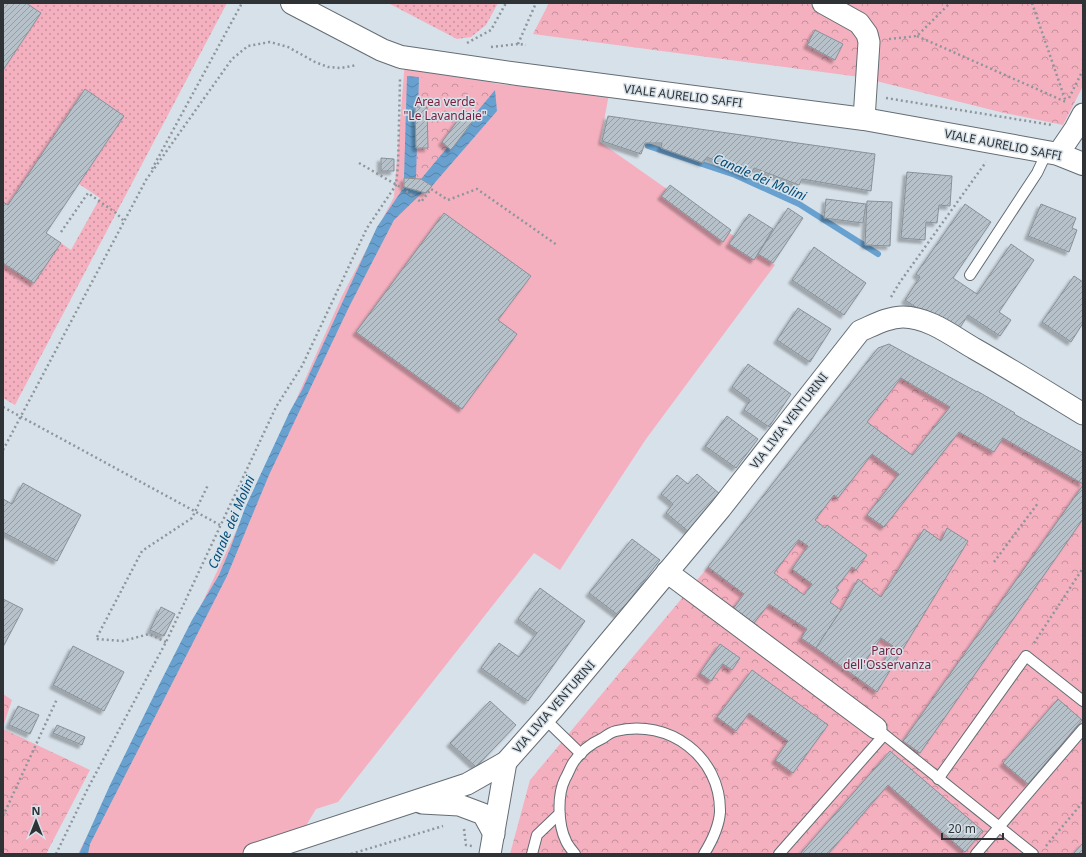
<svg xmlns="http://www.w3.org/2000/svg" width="1086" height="857" viewBox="0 0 1086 857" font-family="'Noto Sans',sans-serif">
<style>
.grass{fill:#f4b0bf}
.forest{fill:url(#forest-crowns)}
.garden{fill:url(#garden-dots)}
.water{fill:url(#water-waves)}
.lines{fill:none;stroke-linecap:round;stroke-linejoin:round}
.stream{stroke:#68a1cf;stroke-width:6}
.building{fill:url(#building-hatch);stroke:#889199;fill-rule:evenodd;filter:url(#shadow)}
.service-casing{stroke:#646d74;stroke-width:12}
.minor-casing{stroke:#646d74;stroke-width:23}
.tertiary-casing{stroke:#646d74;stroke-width:24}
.path{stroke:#8e969c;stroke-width:2.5;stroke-dasharray:2 3;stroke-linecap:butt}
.service{stroke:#fff;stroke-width:10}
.minor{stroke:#fff;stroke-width:21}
.tertiary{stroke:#fff;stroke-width:22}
.labels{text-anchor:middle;stroke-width:3;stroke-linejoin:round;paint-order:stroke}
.street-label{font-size:12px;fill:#2f3336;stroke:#d7e1e9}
.park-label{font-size:12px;fill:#78233f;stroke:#d7e1e9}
.water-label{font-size:13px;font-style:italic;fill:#044c77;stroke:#d7e1e9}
</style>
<defs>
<pattern id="forest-crowns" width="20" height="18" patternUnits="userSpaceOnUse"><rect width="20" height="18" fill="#f4b0bf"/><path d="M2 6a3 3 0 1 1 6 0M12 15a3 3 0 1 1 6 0" fill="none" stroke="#c6909c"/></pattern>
<pattern id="garden-dots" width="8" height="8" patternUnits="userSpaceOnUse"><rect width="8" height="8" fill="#f4b0bf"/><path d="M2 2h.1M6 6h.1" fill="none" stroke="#c6909c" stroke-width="1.8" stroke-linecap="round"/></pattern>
<pattern id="water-waves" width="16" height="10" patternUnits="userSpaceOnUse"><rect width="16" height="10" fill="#68a1cf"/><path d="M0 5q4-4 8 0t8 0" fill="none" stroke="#5684a9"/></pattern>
<pattern id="building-hatch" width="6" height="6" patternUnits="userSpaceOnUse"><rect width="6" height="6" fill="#b7c1c9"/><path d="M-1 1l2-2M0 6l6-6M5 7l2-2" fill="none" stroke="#959da4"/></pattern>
<filter id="shadow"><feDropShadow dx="-3.5" dy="3.5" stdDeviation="1" flood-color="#0004"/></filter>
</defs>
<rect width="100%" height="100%" fill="#d7e1e9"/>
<!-- grass -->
<path class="grass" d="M405,61L498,84L609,94L600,142L775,265L646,439L560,570L534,553L338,802L316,809L289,854H78L153,706L223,559L268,463L342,296L394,197Z"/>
<!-- forest -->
<g class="forest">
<path d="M549,3H1083V86L1063,125L1000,112L860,77L533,34Z"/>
<path d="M419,77L495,90L421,179L416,178Z"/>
<path d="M889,344L1083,453V854H510L530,780L708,567L878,348Z"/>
<path d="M3,694L12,700L3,727Z"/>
<path d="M3,729L90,770L46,854H3Z"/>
</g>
<!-- garden -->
<g class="garden">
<path d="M26,3H227L15,405L3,398V263L34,283L61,243L71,250L100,198L79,184L124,116L85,89L8,205L3,202V70L41,13Z"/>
<path d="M388,3H498L486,25L471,37L457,39Z"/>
</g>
<!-- water -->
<g class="water">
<path d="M407,76L419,77L416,178H404Z"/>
<path d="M495,90L497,111L432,186L421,179Z"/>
<path d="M404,187L423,192L394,220L349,307L269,475L227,576L90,844L88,854H79L110,785L161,681L192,620L219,575L230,549L245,508L290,411L302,390L320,351L377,227Z"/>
</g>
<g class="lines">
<!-- stream -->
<path class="stream" d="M648,146L735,175L799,204L878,254"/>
</g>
<!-- building -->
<g class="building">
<path d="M3,3H26L41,13L3,70Z"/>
<path d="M815,30L843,44L835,60L807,45Z"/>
<path d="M85,89L124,116L46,233L61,243L34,283L3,263V202L8,205Z"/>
<path d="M415,107H427L428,148H416Z"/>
<path d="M463,113L473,121L451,150L442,142Z"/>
<path d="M608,116L875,154L871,191L802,179L799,185L754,168L750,176L707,157L703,163L661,148L662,143H645L641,154L602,141Z"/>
<path d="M381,158L394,159V171H381Z"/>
<path d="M907,172L952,176L950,206L939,205L937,223L926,222L925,240L901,238Z"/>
<path d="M404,178L421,179L432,186L426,193L404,187Z"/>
<path d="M670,185L731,230L723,242L661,196Z"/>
<path d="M826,199L866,204L863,223L824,218Z"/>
<path d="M867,201L892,202L890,246L865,245Z"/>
<path d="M965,204L991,222L953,278L977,294L1011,244L1034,260L999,312L1011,320L1000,336L968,315L956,334L905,300L920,277L916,274Z"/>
<path d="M1041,204L1076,218L1072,228L1077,230L1069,252L1028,236Z"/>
<path d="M788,208L803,218L773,263L758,254Z"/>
<path d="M444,213L531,276L498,320L517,334L462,409L356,332Z"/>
<path d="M749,214L773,229L754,260L729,244Z"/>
<path d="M814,247L866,283L844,315L792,280Z"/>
<path d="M1074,276L1083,282V323L1071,342L1042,322Z"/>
<path d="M798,308L831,329L810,362L777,340Z"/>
<path d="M889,344L977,392V391L1015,413L1014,414L1083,453V484L1003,438L994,452L959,432L884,527L867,515L899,474L872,454L838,498L834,495L815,520L825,528L827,525L867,555L856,570L852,567L836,588L839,590L830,602L841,610L816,648L801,638L807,629L769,604L750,628L730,613L744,594L708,567L878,348ZM901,378L950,407L912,455L867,422ZM799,540L808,546L792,569L812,584L804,595L774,573Z"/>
<path d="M748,364L791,394L769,427L744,410L750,400L732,387Z"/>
<path d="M727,416L758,439L736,468L705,446Z"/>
<path d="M697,474L721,495L689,532L666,513L673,504L661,494L677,475L688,484Z"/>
<path d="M23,483L81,515L57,561L3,532V499L12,504Z"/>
<path d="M1083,485V519L920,753L903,741Z"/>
<path d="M947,528L968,541L877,692L816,648L841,610L858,579L881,597L924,529L941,541ZM881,638L893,646L878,670L865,662Z"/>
<path d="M632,539L660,560L618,615L589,593Z"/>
<path d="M540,588L585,621L528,701L481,668L499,643L519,657L537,633L518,619Z"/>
<path d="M3,599L23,609L3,647Z"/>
<path d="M161,607L175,614L164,636L150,630Z"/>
<path d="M720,644L740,658L732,670L723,664L711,681L700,673Z"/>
<path d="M73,646L124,672L104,711L53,685Z"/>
<path d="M752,670L828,725L793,773L775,760L788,741L749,713L736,731L717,717Z"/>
<path d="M1058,699L1082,720L1028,784L1003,763Z"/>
<path d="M490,701L516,725L476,767L450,743Z"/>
<path d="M18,706L39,715L30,734L9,725Z"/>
<path d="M57,725L85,737L82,745L53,733Z"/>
<path d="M890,751L983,831L965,852L888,785L828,854H800Z"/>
<path d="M1083,843V854H1073Z"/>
</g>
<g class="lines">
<defs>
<g id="service">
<path d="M970,275L1037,173L1047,152"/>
<path d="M545,719L581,754"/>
<path d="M876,728L1033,854"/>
<path d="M938,779L1026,656L1083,701"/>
<path d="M532,854L537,835L559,814"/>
<path d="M575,854C572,850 568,846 566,841C558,825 557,795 565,779C568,774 570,768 573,763C580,752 592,743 603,738C607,735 612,732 616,731C669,718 721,757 720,812C719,827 712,841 704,854"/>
<path d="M779,854L884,735"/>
<path d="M976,854L1083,729"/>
</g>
<g id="minor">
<path d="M823,3L859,23L867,34L869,42L864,119"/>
<path d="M1058,154L1075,129L1083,114"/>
<path d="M667,572L876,728"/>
<path d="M422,803L459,805L483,814L494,834"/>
<path d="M254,854L467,784L506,762L553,709L721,508L860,331C874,325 888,317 903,317C929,317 954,337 975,349C1012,370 1047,392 1083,414"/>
<path d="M490,854L506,762"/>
</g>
<path id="tertiary" d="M292,3L382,50L401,57L518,74L864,119L1047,152L1058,154L1083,164"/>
</defs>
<!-- service casing -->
<use href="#service" class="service-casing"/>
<!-- minor casing -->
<use href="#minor" class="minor-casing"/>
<!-- tertiary casing -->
<use href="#tertiary" class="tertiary-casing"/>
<!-- path -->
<g class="path">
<path d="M1032,3L1066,102"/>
<path d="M917,36L1066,102"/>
<path d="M889,39L917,36L950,3"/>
<path d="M467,43L491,30L506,3"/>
<path d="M518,44L536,3"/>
<path d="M491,47L518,44L526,45"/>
<path d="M886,98L1052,125"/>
<path d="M1069,98L1083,70"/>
<path d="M359,163L402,188L421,202L431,189L448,200L477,189L557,245"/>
<path d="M152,169L242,3"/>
<path d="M61,232L88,193L116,213L124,221"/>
<path d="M891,297L900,282L986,162"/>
<path d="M3,407L220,525"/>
<path d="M3,450L146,180L232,59L248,46L270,42L288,47L315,62L328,67L341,68L357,65"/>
<path d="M994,562L1038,503"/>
<path d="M166,642L149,634L123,641L96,639L142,551L192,518L208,485"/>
<path d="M1034,643L1083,568"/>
<path d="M3,816L57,699"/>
<path d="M464,829L466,845L472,846"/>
<path d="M1046,846L1083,802"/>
<path d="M56,854L88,788L166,642L276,407L302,366L367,228L396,185L398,165L400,79"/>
<path d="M351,854L443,826"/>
</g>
<!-- service -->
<use href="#service" class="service"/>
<!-- minor -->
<use href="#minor" class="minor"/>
<!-- tertiary -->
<use href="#tertiary" class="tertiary"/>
</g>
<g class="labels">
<!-- street labels -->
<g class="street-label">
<text transform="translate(683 96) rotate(7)" y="4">VIALE AURELIO SAFFI</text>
<text transform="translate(1003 145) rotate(11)" y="4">VIALE AURELIO SAFFI</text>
<text transform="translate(789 421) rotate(-52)" y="4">VIA LIVIA VENTURINI</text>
<text transform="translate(554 707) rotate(-49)" y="4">VIA LIVIA VENTURINI</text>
</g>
<!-- park labels -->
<g class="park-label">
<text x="445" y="106">Area verde<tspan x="445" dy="14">"Le Lavandaie"</tspan></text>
<text x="887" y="655">Parco<tspan x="887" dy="14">dell'Osservanza</tspan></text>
</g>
<!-- water labels -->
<g class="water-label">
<text transform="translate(760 177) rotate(23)" y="5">Canale dei Molini</text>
<text transform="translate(231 522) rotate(-67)" y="5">Canale dei Molini</text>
</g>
</g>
<!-- border -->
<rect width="1086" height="857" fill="none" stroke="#2f3336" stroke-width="8"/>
<!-- north arrow -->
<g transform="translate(36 821)" stroke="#d7e1e9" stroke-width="3" paint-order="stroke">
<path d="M0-3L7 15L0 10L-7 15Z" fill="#2f3336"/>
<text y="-6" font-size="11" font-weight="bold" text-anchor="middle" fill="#2f3336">N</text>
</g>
<!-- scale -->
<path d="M942 833v6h61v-6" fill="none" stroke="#2f3336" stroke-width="2"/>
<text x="948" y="833" font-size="12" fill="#2f3336" stroke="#d7e1e9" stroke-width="3" paint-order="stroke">20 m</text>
</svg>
